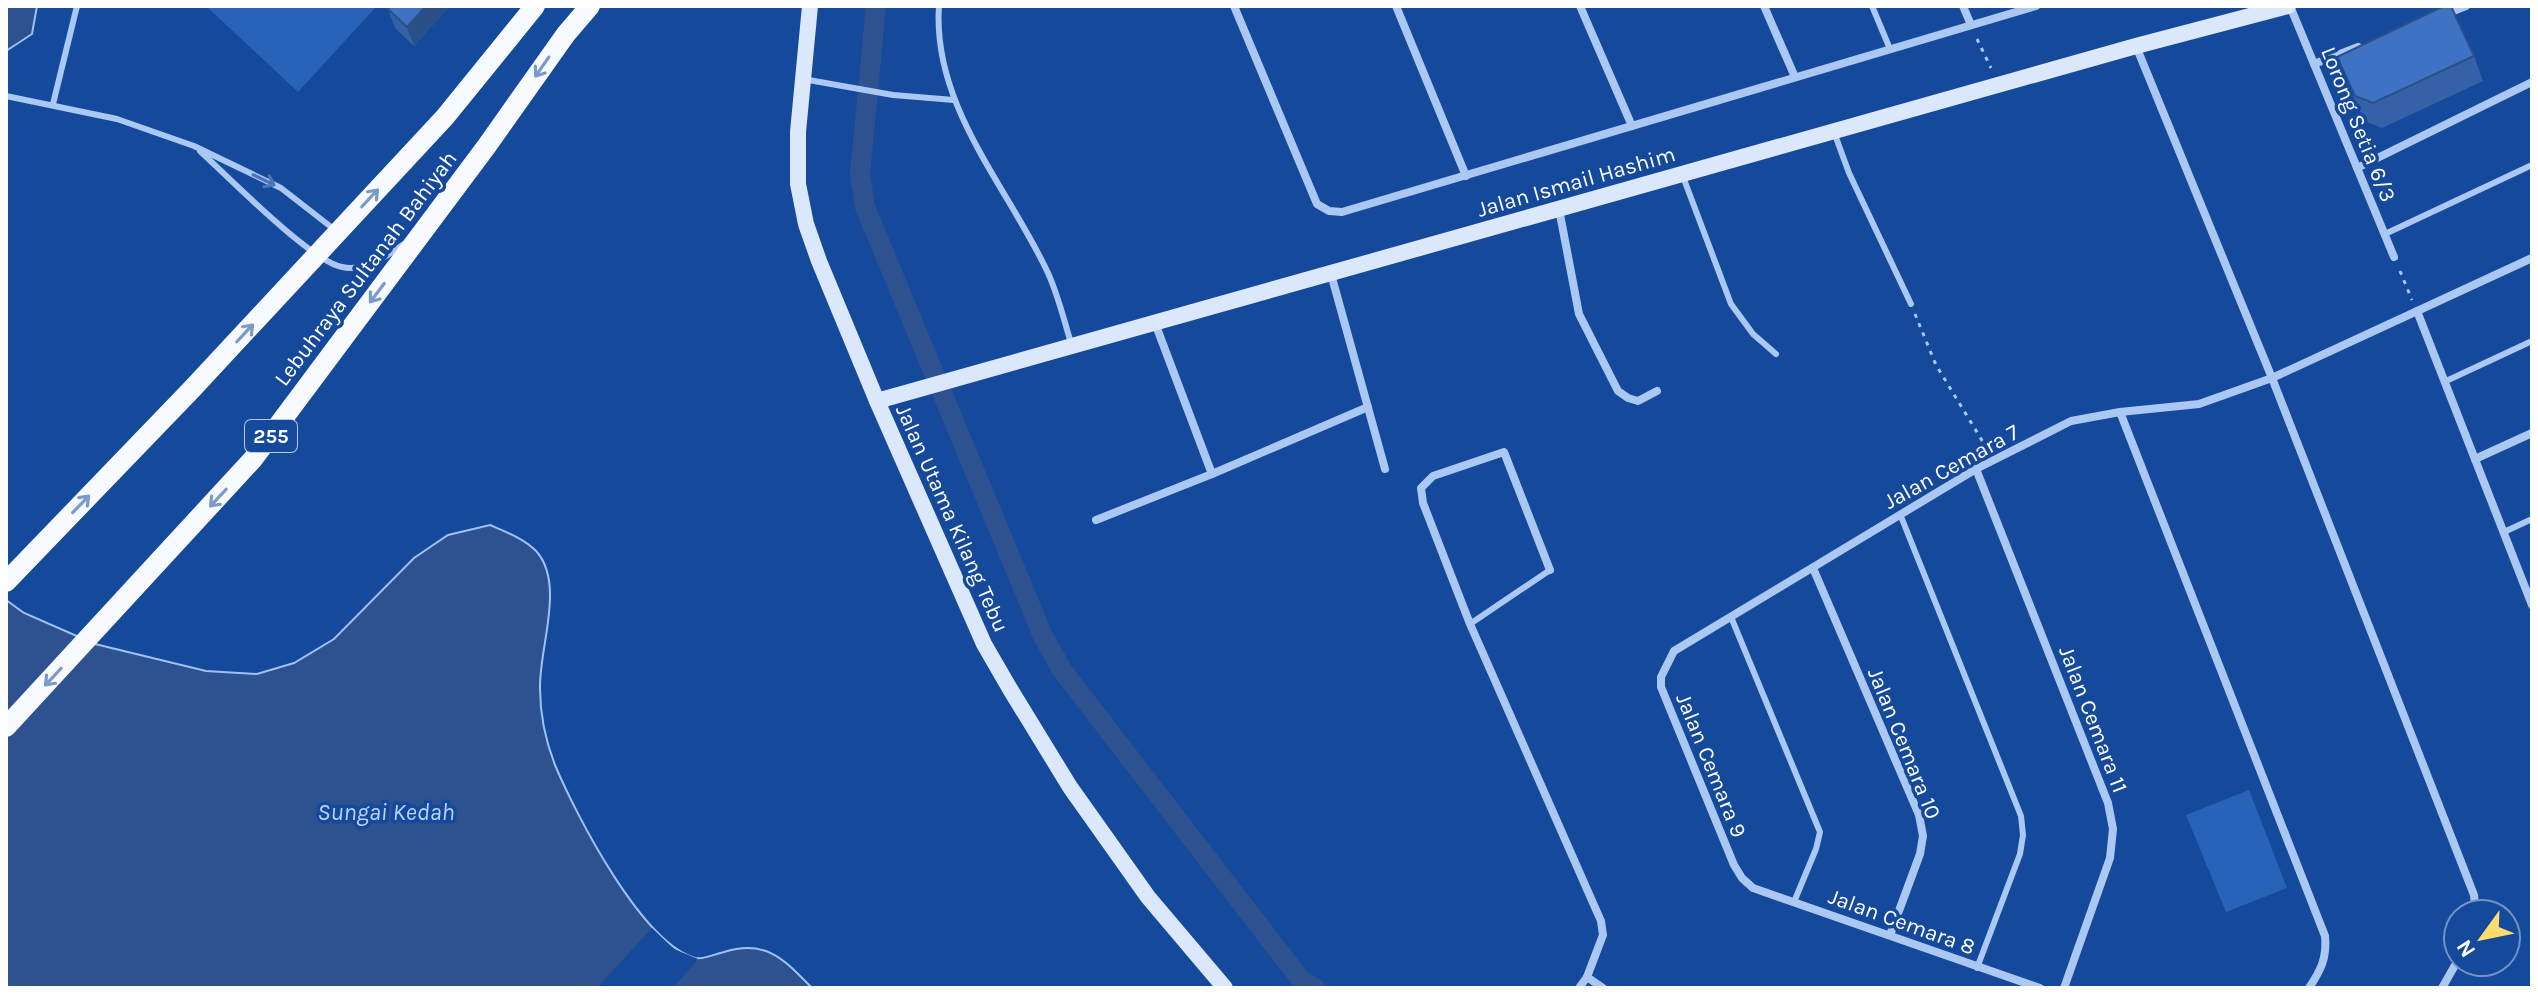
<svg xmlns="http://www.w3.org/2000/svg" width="2538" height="994" viewBox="0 0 2538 994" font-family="Karla,sans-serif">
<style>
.green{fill:#2962b9}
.water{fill:#2d528f;stroke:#9ec2f5;stroke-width:2}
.pier{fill:#15499c}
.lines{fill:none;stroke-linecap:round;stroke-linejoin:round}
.canal{stroke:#2d528f;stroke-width:20}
.path{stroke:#abc8f3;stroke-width:3;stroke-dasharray:4 6;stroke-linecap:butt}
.lane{stroke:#abc8f3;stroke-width:6}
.street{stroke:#abc8f3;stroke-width:8}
.secondary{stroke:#dbe8fc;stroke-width:16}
.primary{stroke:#f7faff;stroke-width:20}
.wall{fill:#3562a7}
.shaded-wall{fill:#2b5088}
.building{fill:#3e72c2;stroke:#2b5088;stroke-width:2}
.oneway{stroke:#7b99c9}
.oneway2{stroke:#4a75ba}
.labels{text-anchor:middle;stroke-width:7;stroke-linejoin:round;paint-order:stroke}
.shield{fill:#15499c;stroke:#b9c8e1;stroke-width:2}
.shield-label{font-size:20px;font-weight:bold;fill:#fff}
.street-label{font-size:22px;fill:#fff;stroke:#15499c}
.water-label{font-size:24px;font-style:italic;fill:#b8d2f9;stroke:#15499c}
</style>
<rect width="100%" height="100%" fill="#15499c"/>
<!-- green -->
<g class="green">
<path d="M206,6H377L298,92Z"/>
<path d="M2249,790L2287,888L2226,912L2186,815Z"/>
</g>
<!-- water -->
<g class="water">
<path d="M6,6H37L32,34L6,51Z"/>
<path d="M490,525C506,532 525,539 537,552C565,585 539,648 540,688C540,714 546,742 555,765C576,815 642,943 695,958C703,960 715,954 724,952C766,939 784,959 812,988H6V600L24,613L95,644L206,671L257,674L294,663L334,639L414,558L448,535Z"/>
</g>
<!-- pier -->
<path class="pier" d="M652,928L674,949L698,959L673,988H597Z"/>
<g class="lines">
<!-- canal -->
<path class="canal" d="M876,6L860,174L865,207L1043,636L1062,670L1301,980L1315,988"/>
<!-- path -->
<g class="path">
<path d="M1977,39L1991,68"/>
<path d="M2400,271L2412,300"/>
<path d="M1915,314L1936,365L1986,447"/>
</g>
<!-- lane -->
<g class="lane">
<path d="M939,6C932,106 1008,187 1048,273C1058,295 1064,320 1071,343"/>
<path d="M1872,6L1890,49"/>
<path d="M803,79L893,95L954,100"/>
<path d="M6,96L117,119L194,146L281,188L335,230"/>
<path d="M53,104L77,6"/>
<path d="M1834,132L1849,173L1911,304"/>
<path d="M200,151C227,176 312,262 342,267C366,272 385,257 404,244"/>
<path d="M1682,174L1731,304L1753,334L1776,354"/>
<path d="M2385,234L2532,165"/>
<path d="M2444,382L2532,341"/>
<path d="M1900,514L2021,816L2023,835L2020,854L1977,968"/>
<path d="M2504,532L2532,519"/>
<path d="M1731,617L1820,832L1816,849L1794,902"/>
<path d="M1470,624L1550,570"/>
</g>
<!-- street -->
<g class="street">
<path d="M1234,6L1317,204L1329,211L1342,212L2036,6"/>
<path d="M1396,6L1466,176"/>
<path d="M1580,6L1632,126"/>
<path d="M1764,6L1795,77"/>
<path d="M1963,6L1971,25"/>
<path d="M2290,6L2394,257"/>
<path d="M2446,14L2466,6"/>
<path d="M2136,46L2272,378L2474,895L2476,914"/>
<path d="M2314,64L2358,47"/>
<path d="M2357,168L2532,82"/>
<path d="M1559,209L1579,314L1618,391L1628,398L1638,401L1657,391"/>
<path d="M1331,274L1385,469"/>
<path d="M2417,311L2532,605"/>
<path d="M1155,323L1212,474"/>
<path d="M2120,412L2325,936C2327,958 2321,970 2309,988"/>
<path d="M2475,459L2532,433"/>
<path d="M1976,469L2108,803L2113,829L2110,858L2064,988"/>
<path d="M1096,520L1212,474L1368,407"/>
<path d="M1813,568L1919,815L1923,836L1920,854L1890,935"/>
<path d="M1550,570L1504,452L1433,476L1421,488L1423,503L1470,624L1601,921L1603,935L1587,977L1603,988"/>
<path d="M1579,988L1587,977"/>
<path d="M2040,988L1753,888L1742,878L1734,865L1661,687V677L1674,651L1976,469L2071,421L2120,412L2199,404L2272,378L2532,258"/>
<path d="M2442,988L2458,960"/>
</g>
<!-- secondary -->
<g class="secondary">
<path d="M810,6L798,132V184L806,224L819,261L877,401L984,644L1010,689L1070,787L1148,897L1225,988"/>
<path d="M877,401L2136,46L2288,6"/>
</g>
<!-- primary -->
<g class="primary">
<path d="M6,582L192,389L445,117L535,6"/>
<path d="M6,727L253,459L486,147L566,34L590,6"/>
</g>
</g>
<!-- wall -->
<g class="wall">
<path d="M450,6L414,46L395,28L388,9Z"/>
<path d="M2474,56L2483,81L2382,128L2364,121L2346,81L2337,57Z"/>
</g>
<!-- shaded-wall -->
<path class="shaded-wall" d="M426,6H450L414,46L407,27Z"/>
<!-- building -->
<g class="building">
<path d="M391,6H426L407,27L388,9Z"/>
<path d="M2444,6H2451L2474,56L2373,103L2355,96L2337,57Z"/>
</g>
<!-- one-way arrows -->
<defs><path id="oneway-shaft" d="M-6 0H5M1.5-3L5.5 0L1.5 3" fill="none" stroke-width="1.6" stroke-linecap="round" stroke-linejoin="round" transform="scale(2)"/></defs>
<g class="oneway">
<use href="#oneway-shaft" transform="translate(542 67) rotate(125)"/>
<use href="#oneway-shaft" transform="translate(370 198) rotate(-47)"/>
<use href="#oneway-shaft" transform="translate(377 293) rotate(127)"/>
<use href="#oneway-shaft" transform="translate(245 333) rotate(-47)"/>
<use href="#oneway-shaft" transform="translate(218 498) rotate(133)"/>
<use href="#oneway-shaft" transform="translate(81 504) rotate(-46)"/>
<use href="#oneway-shaft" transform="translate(53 677) rotate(133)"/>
</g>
<use class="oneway2" href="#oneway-shaft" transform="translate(264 180) rotate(26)"/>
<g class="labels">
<!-- shield labels -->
<rect class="shield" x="245" y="420" width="52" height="32" rx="6"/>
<g class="shield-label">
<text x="271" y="443">255</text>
</g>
<!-- street labels -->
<g class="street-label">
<text transform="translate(2359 124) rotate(68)" y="8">Lorong Setia 6/3</text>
<text transform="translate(1576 181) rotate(-16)" y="8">Jalan Ismail Hashim</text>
<text transform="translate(365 268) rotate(-53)" y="8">Lebuhraya Sultanah Bahiyah</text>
<text transform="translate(1951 466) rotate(-29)" y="8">Jalan Cemara 7</text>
<text transform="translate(953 518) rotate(66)" y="8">Jalan Utama Kilang Tebu</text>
<text transform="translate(2094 719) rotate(69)" y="8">Jalan Cemara 11</text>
<text transform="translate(1905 743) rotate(68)" y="8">Jalan Cemara 10</text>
<text transform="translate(1712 765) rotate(68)" y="8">Jalan Cemara 9</text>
<text transform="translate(1902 921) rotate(20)" y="8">Jalan Cemara 8</text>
</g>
<!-- water labels -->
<g class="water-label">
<text x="386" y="820">Sungai Kedah</text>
</g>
</g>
<!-- border -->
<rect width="2538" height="994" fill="none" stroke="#ffffff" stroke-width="16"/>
<!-- north arrow -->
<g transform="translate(2482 938) rotate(237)"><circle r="38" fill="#15499c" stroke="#7392c4" stroke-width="2"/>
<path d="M0-6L14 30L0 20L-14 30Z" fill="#ffdd6d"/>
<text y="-12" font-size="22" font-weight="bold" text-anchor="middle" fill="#ffffff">N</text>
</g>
</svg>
